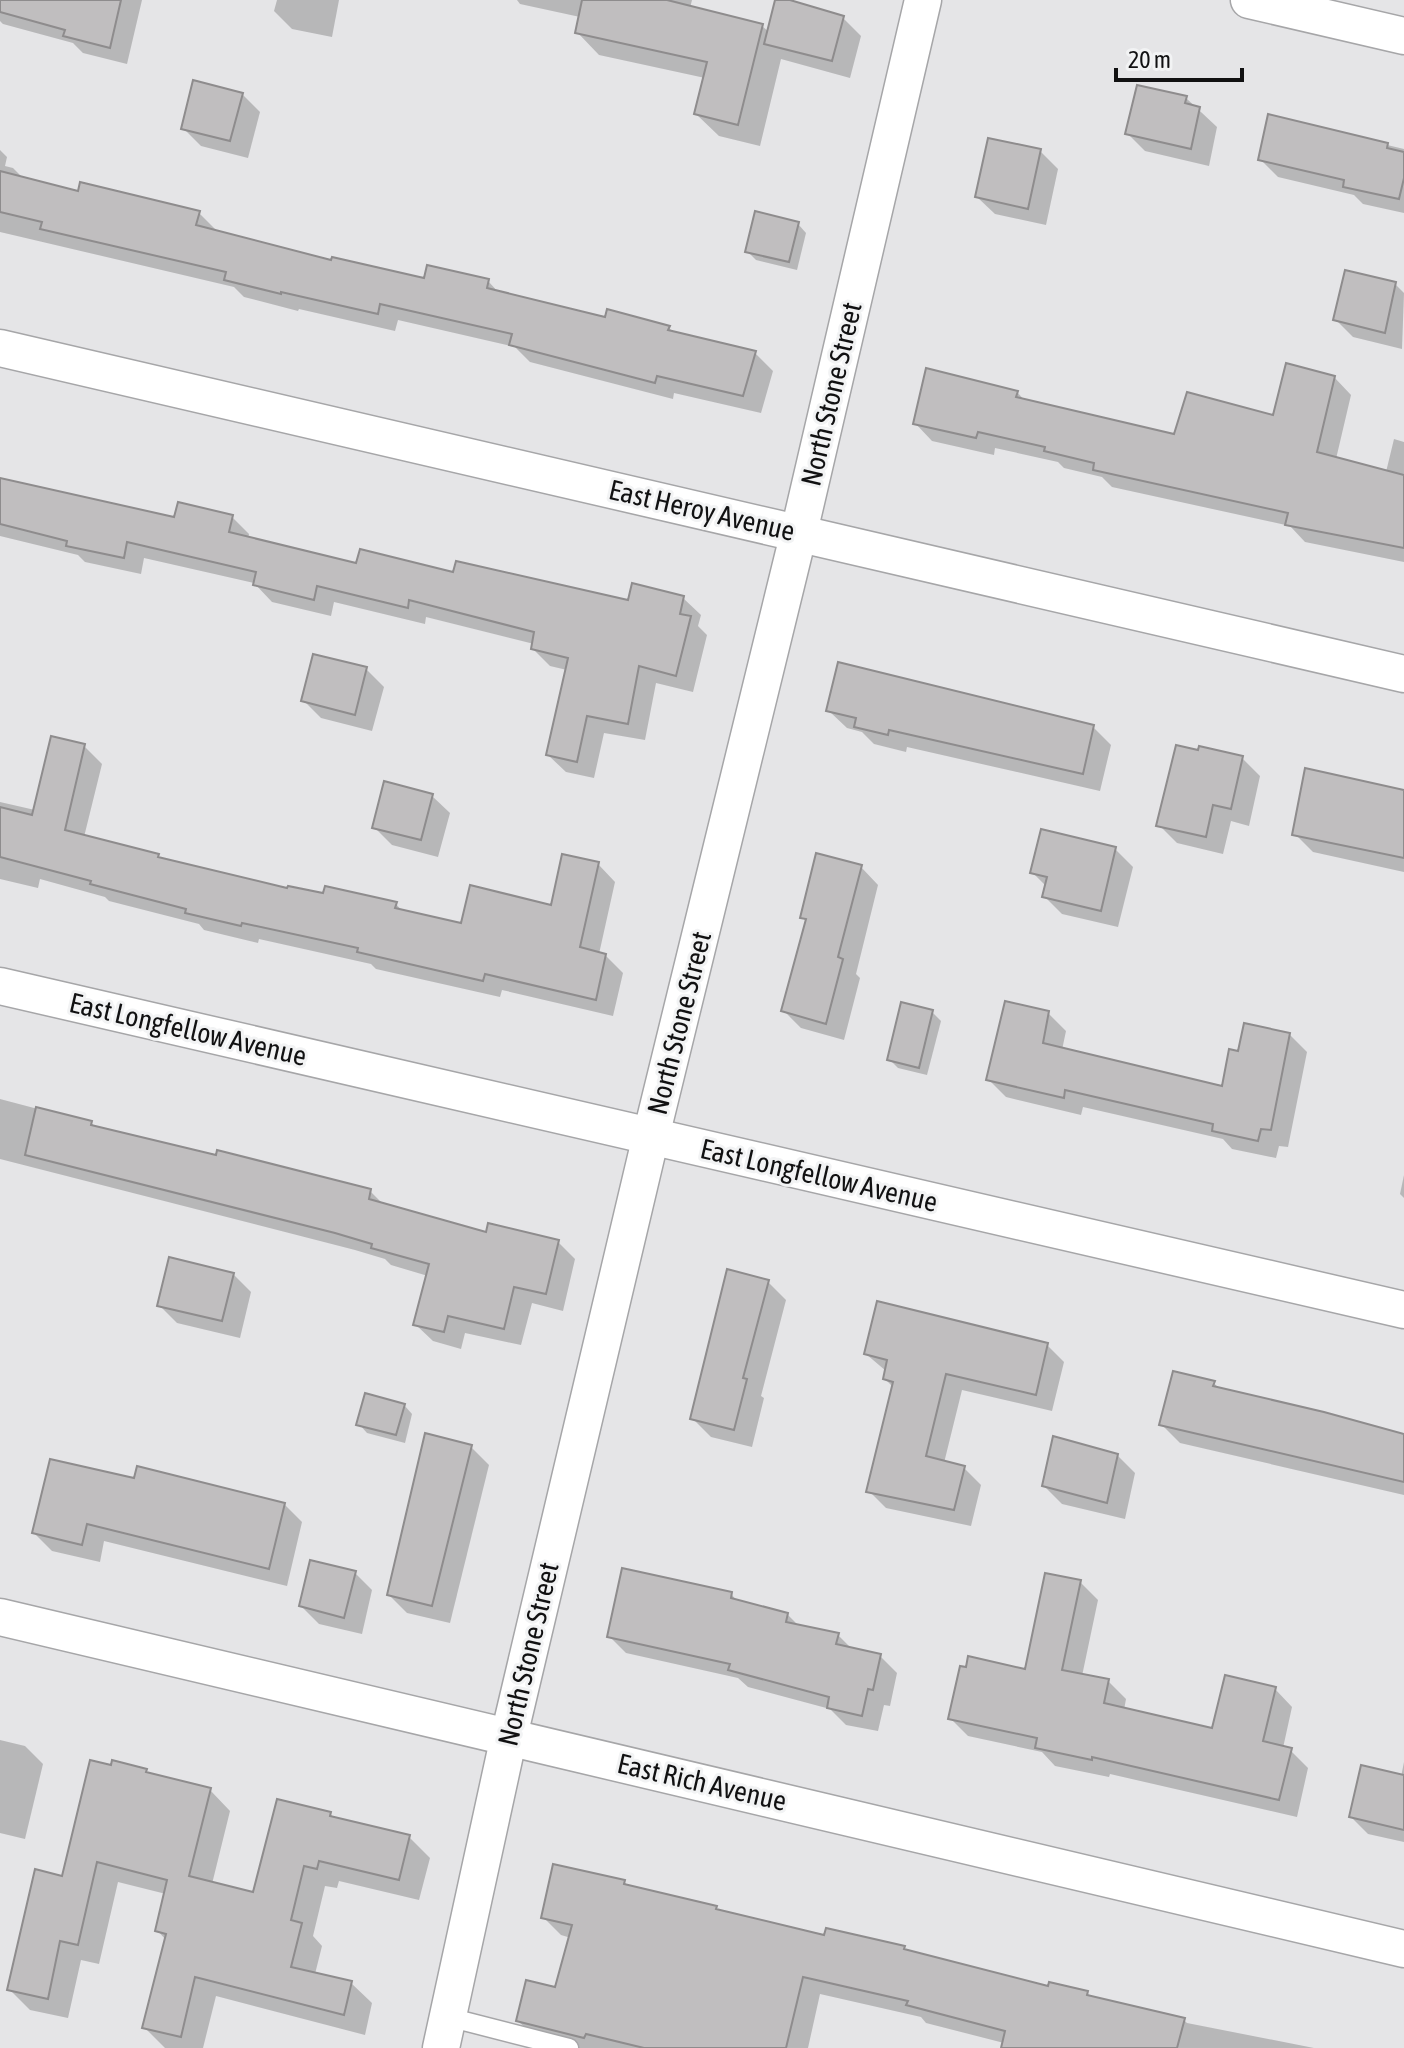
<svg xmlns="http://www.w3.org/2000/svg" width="1404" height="2048" viewBox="0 0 1404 2048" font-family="'Asap Condensed',sans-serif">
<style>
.shadow{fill:#0003}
.building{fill:#c0bebf;stroke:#8e8c8d;stroke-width:2}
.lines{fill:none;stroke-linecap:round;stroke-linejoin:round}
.lane-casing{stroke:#a6a6a8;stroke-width:21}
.street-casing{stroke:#a6a6a8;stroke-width:39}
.lane{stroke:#fff;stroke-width:18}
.street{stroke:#fff;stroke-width:36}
.labels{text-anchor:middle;stroke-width:6;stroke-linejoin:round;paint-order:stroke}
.street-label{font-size:28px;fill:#111112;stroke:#f2f3f4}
</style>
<rect width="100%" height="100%" fill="#e5e5e7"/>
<!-- shadow -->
<g class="shadow">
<path d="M0,0H142L127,64L83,53L73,43L3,24L0,21Z"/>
<path d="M277,0H339L332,37L292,29L274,11Z"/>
<path d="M517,0H692L690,8L762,26L769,32L777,0H782L843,18L861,36L850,78L781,59L760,146L719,136L696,114L705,78L599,55L577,32L580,17L520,4Z"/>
<path d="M242,94L260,112L248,158L201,146L183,128Z"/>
<path d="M1186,98L1217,127L1209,166L1145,151L1127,133Z"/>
<path d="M1270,117L1404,149V213L1363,204L1354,195L1278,177L1260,159Z"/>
<path d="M0,150L7,157L5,166L13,168L25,180L79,194L199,213L217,231L333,262L425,280L488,281L500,294L606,319L669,328L675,334L755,353L773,371L761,413L674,393L673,399L530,362L515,347L398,320L395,331L299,309L298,311L244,297L234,287L0,232Z"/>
<path d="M1040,151L1058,169L1046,225L995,214L977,197Z"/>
<path d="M798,224L806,233L797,270L756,260L747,251Z"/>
<path d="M1395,284L1404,293L1402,349L1353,337L1335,319Z"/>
<path d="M1334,377L1351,395L1336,459L1386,472L1394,439L1404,442V562L1305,542L1290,526L1112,487L1102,477L1064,468L1058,462L995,448L994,455L932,441L915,423L1017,392L1026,402L1176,436L1275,417Z"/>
<path d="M0,480L176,519L232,517L249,534L248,539L358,565L454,574L629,602L683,598L701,615L698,626L707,635L693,692L656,683L645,740L604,733L594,778L566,772L548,755L567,670L550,666L533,649L534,644L426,617L425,624L334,602L331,616L272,602L254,583L144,558L141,574L85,562L78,555L0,536Z"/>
<path d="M366,669L384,687L372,731L321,718L303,700Z"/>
<path d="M829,711L1093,727L1111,745L1100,791L907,747L906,752L874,744L862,732L847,728Z"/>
<path d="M84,746L102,764L84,837L158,856L162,860L289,891L396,904L403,912L463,925L552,908L598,864L615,882L599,954L605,955L623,973L613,1016L502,990L500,997L376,969L371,964L259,939L258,943L204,930L199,924L109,901L105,897L40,879L38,888L0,879V802L35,810Z"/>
<path d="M1242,758L1260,776L1249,826L1231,821L1223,854L1177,843L1159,825Z"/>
<path d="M1404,793V872L1313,852L1295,834Z"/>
<path d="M432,796L450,813L438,857L392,845L374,827Z"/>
<path d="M1115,849L1133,867L1118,927L1062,914L1044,896L1046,886L1032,872Z"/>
<path d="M861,867L878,885L856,974L860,978L844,1040L801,1028L783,1010L807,922L802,917Z"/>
<path d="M932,1012L941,1021L927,1075L898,1068L889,1059Z"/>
<path d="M1048,1013L1066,1031L1062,1050L1223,1088L1239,1054L1289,1034L1307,1052L1288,1147L1279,1146L1276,1158L1232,1149L1223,1139L1083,1107L1081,1115L1006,1097L988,1079Z"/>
<path d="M0,1099L91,1123L97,1128L370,1191L384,1205L487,1234L558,1242L575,1259L563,1311L532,1303L521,1345L465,1333L461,1349L433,1341L415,1324L428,1276L391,1265L385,1259L355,1250L0,1159Z"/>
<path d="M1404,1175V1198L1400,1194Z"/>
<path d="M233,1274L251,1292L240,1338L177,1323L159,1305Z"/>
<path d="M768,1282L786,1300L761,1396L764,1398L752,1447L711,1437L693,1419Z"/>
<path d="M1047,1345L1064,1362L1052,1411L962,1390L944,1463L964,1468L981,1485L971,1526L886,1508L869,1491L893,1387L885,1379L886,1371L866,1354Z"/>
<path d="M1214,1383L1220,1390L1404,1435V1495L1180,1443L1162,1425Z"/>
<path d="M404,1405L412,1414L405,1443L367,1433L359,1424Z"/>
<path d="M471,1447L489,1465L450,1623L407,1613L389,1595Z"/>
<path d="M1117,1455L1135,1473L1125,1519L1062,1504L1044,1486Z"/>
<path d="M136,1480L284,1504L302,1522L287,1586L104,1541L100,1562L52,1551L34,1533Z"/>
<path d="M355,1573L372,1590L362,1634L319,1624L301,1606Z"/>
<path d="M1080,1582L1098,1600L1082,1676L1108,1681L1126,1699L1124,1710L1214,1731L1275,1689L1292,1707L1283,1748L1290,1750L1308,1768L1297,1817L1110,1774L1109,1777L1055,1766L1042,1752L968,1736L950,1718L1026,1672Z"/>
<path d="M731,1594L739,1603L787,1614L800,1627L838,1635L853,1650L880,1656L897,1673L890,1706L884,1705L878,1731L846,1725L830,1709L748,1687L738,1678L626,1653L609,1636Z"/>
<path d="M0,1740L25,1746L43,1764L25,1839L0,1833Z"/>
<path d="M1404,1762V1842L1368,1834L1351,1817L1401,1777Z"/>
<path d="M146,1771L151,1776L210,1790L230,1811L212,1884L255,1894L330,1814L335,1819L409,1837L430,1858L419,1900L339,1881L337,1888L325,1886L313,1936L322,1946L315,1974L351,1983L372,2003L365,2035L216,1996L203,2048H165L144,2027L166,1940L157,1930L166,1894L118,1882L99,1964L81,1960L68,2018L30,2010L9,1989L63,1878Z"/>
<path d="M624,1882L630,1888L826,1938L904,1948L908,1952L1049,1989L1087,1993L1091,1998L1184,2020L1187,2023L1314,2048H1006L1004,2043L926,2023L921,2017L820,1994L808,2048H575L536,2038L518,2021L556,1990L571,1938L561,1935L544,1918Z"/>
</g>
<!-- building -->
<g class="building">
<path d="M0,0H121L110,48L63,36L65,30L0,12Z"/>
<path d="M582,0H667L763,24L738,125L694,114L707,62L575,33Z"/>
<path d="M775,0H790L844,16L832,61L764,44Z"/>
<path d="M193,80L243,93L230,141L181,129Z"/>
<path d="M1137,85L1187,96L1185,103L1200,107L1191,149L1125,134Z"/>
<path d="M1268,114L1388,143L1387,148L1404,152V178L1399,199L1343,187L1344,180L1258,160Z"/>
<path d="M988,138L1041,149L1028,209L975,197Z"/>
<path d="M0,171L78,191L80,182L200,211L196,225L331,260L332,257L424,278L427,265L489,279L487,288L605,317L607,309L670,326L668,330L756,351L743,396L657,376L655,383L509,345L512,334L380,304L378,314L281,292V294L224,280L226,272L40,229L42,222L0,212Z"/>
<path d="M755,211L799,222L789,262L745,252Z"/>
<path d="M1345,270L1396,282L1385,333L1333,320Z"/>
<path d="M1286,363L1335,376L1317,452L1404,475V548L1285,525L1288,513L1093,470L1094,463L1044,451L1045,447L978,432L976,438L913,424L926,368L1018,391L1016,397L1174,434L1187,392L1273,415Z"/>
<path d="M0,478L174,517L178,502L233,515L229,532L356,563L360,549L453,572L456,561L628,600L632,583L684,596L680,614L691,616L676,676L639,666L628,724L587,716L577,762L546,755L568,658L531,649L534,632L409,600L408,608L317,586L314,600L253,585L256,572L127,542L124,558L66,546L67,541L0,524Z"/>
<path d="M313,654L367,667L355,715L301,701Z"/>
<path d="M838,662L1094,725L1083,774L889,730L888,735L854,727L856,718L826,711Z"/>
<path d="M51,736L85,744L65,830L159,854L158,857L287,888L288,886L323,893L325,886L397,902L395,908L461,923L470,885L551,905L562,854L599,862L580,947L606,954L596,1000L485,974L483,981L357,952L358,948L242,923L241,926L185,913L186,909L90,884L91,881L0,857V807L32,815Z"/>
<path d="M1176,745L1198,750L1199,746L1243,756L1231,809L1213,805L1206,837L1156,826Z"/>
<path d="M1305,768L1404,790V858L1292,835Z"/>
<path d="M384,781L433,794L421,840L372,828Z"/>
<path d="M1041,829L1116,847L1101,911L1042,897L1047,877L1030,873Z"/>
<path d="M816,853L862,865L838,957L843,959L826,1024L781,1011L806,919L800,918Z"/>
<path d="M1005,1001L1049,1011L1043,1043L1222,1086L1229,1049L1238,1051L1244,1023L1290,1033L1271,1130L1261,1129L1258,1141L1212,1131L1213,1124L1065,1090L1064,1098L986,1080Z"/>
<path d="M901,1002L933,1010L919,1068L887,1060Z"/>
<path d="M36,1107L92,1121L91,1125L216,1155L217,1150L371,1189L369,1199L486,1232L488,1223L559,1240L546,1294L514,1287L504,1329L448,1316L444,1332L413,1325L429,1264L371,1248L372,1244L335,1233L25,1155Z"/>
<path d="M169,1257L234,1273L222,1321L157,1306Z"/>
<path d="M727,1269L769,1280L743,1378L747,1379L734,1430L690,1419Z"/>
<path d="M877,1301L1048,1343L1036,1395L946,1374L926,1456L965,1466L954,1510L866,1492L893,1382L883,1379L887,1360L864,1354Z"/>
<path d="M1173,1371L1215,1381L1213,1386L1324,1412L1404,1434V1482L1159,1425Z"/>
<path d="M365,1393L405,1404L396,1435L356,1425Z"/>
<path d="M425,1433L472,1445L432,1606L387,1595Z"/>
<path d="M1053,1436L1118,1454L1107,1503L1042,1486Z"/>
<path d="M50,1459L134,1478L137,1466L285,1503L269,1569L87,1524L82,1545L32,1533Z"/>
<path d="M310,1560L356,1571L344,1618L299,1606Z"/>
<path d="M622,1568L732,1592L731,1598L788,1613L786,1622L839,1633L836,1644L881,1654L873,1690L868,1689L862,1716L827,1708L829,1697L728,1670L730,1664L607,1637Z"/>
<path d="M1045,1573L1081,1580L1062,1670L1109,1679L1104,1703L1212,1728L1225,1675L1276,1687L1263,1741L1292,1748L1279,1800L1092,1757V1760L1035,1748L1037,1738L948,1719L960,1666L966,1667L968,1656L1025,1669Z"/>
<path d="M90,1760L111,1765L112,1760L147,1769L146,1772L211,1788L189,1876L253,1892L277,1799L331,1812L330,1816L410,1835L399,1880L319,1861L317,1869L304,1866L291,1920L302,1923L291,1967L352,1981L344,2015L195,1977L181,2037L142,2028L166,1934L155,1931L167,1880L97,1862L78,1945L60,1941L48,1999L7,1990L35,1869L62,1876Z"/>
<path d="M1361,1765L1404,1775V1830L1349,1817Z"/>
<path d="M553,1864L625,1880L624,1884L717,1906L716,1909L824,1935L826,1928L905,1946L904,1949L1048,1986L1049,1982L1088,1991L1087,1995L1185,2018L1177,2048H1001L1005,2031L906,2005L908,2001L803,1977L786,2048H644L586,2034L584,2038L516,2021L526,1980L555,1987L572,1925L541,1918Z"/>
</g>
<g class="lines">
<defs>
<path id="lane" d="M448,2017L569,2048"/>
<g id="street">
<path d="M1249,0L1404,36"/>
<path d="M0,348L1404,674"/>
<path d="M0,986L1404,1310"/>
<path d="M0,1617L1404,1949"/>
<path d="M441,2048L509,1736L651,1136L799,532L923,0"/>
</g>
</defs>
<!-- lane casing -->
<use href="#lane" class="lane-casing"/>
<!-- street casing -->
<use href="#street" class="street-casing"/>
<!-- lane -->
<use href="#lane" class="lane"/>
<!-- street -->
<use href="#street" class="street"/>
</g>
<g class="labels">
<!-- street labels -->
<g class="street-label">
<text transform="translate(831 394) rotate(-77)" y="10">North Stone Street</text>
<text transform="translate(702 510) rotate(13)" y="10">East Heroy Avenue</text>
<text transform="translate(679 1023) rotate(-76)" y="10">North Stone Street</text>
<text transform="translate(188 1029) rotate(13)" y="10">East Longfellow Avenue</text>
<text transform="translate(819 1175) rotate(13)" y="10">East Longfellow Avenue</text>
<text transform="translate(528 1654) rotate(-77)" y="10">North Stone Street</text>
<text transform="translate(702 1782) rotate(13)" y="10">East Rich Avenue</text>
</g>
</g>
<!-- scale -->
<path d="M1116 68v12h126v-12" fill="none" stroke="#111112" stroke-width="4"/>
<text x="1128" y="68" font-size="24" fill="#111112" stroke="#f2f3f4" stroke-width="6" paint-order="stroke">20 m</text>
</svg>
